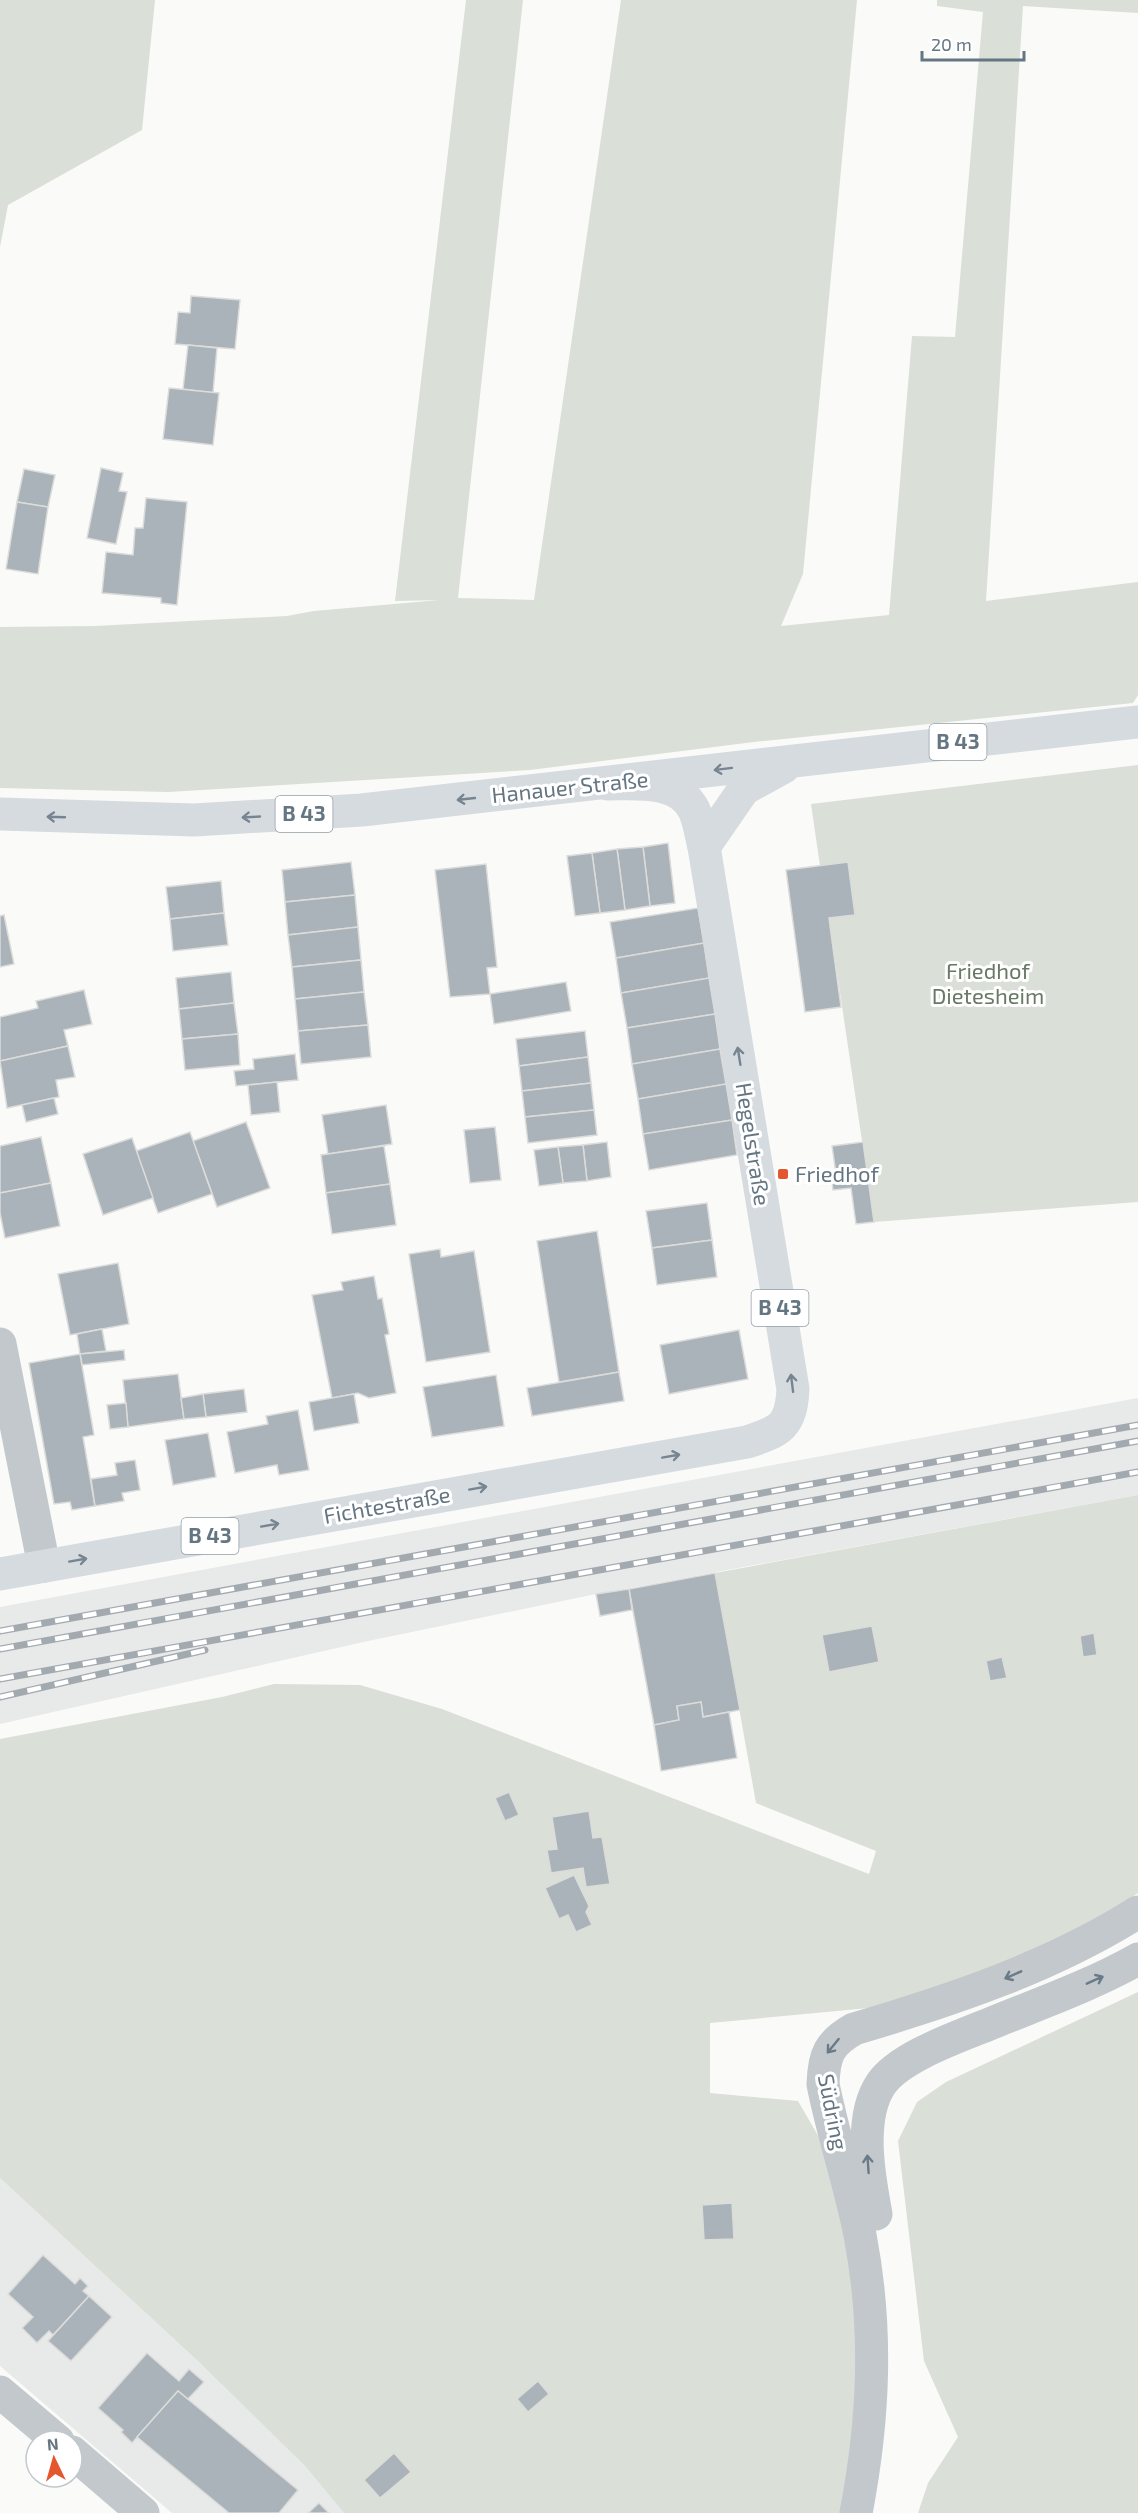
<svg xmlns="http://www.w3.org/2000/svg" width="1138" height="2513" viewBox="0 0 1138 2513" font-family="'Exo 2',sans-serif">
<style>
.built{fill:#e8e9e9}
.green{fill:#dadfd7}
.building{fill:#aab3b9;stroke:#dcdcda;stroke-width:1.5}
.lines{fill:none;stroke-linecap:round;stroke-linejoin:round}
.minor{stroke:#c3c8cc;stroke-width:33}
.tertiary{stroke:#c3c8cc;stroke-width:33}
.primary{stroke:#d6dbdf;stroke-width:33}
.rail-casing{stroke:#a2aab0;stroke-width:7}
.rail{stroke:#fff;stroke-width:4.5;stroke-dasharray:14;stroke-linecap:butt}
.oneway{stroke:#768591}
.oneway2{stroke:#6a7a87}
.poi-dot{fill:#e4572e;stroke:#fff;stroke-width:2}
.labels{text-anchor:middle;stroke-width:6;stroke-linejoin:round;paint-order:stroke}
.shield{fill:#fff;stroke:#939fa8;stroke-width:1.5}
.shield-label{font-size:21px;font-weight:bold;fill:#657683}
.street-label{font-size:22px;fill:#657683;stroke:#fff}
.park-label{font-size:22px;fill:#687a64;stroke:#fff}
.poi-label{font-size:22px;fill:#657683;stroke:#fff;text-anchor:start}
</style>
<rect width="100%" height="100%" fill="#fafaf8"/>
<!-- built -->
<g class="built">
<path d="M1138,1398V1495L596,1594L368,1641L0,1724V1607Z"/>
<path d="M0,2178L200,2363L305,2466L344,2513H172L0,2366Z"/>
</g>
<!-- green -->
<g class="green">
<path d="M0,0H155L142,130L8,205L0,247Z"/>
<path d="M466,0H523L458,598L534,600L621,0H857L803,574L781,626L889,615L912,336L955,337L983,12L937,6V0H1138V13L1023,6L986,601L1138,582V695L1133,703L754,742L530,770L168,792L0,788V627L95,626L287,616L314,611L440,600L395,601Z"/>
<path d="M1138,765V1202L874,1222L829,918L855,915L848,862L820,866L811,804Z"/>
<path d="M1138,1495V1893L1073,1937L986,1973L869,2008L710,2023V2093L798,2101L835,2165L863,2361L843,2513H344L305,2466L200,2363L0,2178V1739L222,1697L274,1684L360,1685L442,1709L869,1874L876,1851L756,1803L715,1573Z"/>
<path d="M1138,1992V2513H918L928,2483L958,2437L924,2361L898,2141L917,2102L946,2082Z"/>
</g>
<!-- building -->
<g class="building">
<path d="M191,296L240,300L235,349L175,344L178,312L190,313Z"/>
<path d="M188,345L217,348L213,393L183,389Z"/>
<path d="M169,388L219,393L213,445L163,439Z"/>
<path d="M101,468L123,473L119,491L127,492L116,544L87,538Z"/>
<path d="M24,469L55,475L48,507L17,502Z"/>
<path d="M146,498L187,502L177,605L161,603V598L102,593L106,552L133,555L135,528H143Z"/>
<path d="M17,502L48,507L38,574L6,569Z"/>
<path d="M668,843L675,903L650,906L643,847Z"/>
<path d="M643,847L650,906L625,910L617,849Z"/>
<path d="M617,849L625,910L600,913L592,853Z"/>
<path d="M592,853L600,913L575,916L567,856Z"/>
<path d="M351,862L355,895L285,902L282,870Z"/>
<path d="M848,862L855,915L829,918L841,1007L805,1012L786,870Z"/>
<path d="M486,864L497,967L487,968L490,994L450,997L435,870Z"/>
<path d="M221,881L224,913L170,919L166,887Z"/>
<path d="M355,895L358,927L288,935L285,902Z"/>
<path d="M698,908L704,943L616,958L610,922Z"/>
<path d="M224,913L228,945L173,951L170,919Z"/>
<path d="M4,915L14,964L0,967V916Z"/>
<path d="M358,927L361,960L292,967L288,935Z"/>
<path d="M704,943L709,978L621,993L616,958Z"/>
<path d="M361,960L364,992L295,999L292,967Z"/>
<path d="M231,972L234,1003L179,1009L176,978Z"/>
<path d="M709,978L715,1014L627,1028L621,993Z"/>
<path d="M566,982L571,1011L494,1024L490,994Z"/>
<path d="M84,990L92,1024L64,1030L68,1046L0,1061V1017L38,1008L36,1001Z"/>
<path d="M364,992L368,1025L298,1031L295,999Z"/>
<path d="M234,1003L238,1034L182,1039L179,1009Z"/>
<path d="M715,1014L720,1049L632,1064L627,1028Z"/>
<path d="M368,1025L371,1057L301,1064L298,1031Z"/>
<path d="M585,1031L588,1057L519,1066L516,1039Z"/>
<path d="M238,1034L240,1065L185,1070L182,1039Z"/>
<path d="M68,1046L75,1077L56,1080L59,1097L7,1108L0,1061Z"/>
<path d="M720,1049L726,1084L638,1099L632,1064Z"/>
<path d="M295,1054L298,1080L236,1086L234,1071L254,1069L253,1059Z"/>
<path d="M588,1057L591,1083L522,1091L519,1066Z"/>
<path d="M277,1082L280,1112L251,1115L248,1085Z"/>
<path d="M591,1083L594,1110L525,1117L522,1091Z"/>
<path d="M726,1084L732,1120L643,1134L638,1099Z"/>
<path d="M54,1098L58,1114L26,1122L22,1105Z"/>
<path d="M386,1105L392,1144L328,1154L322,1115Z"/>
<path d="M594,1110L597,1135L528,1143L525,1117Z"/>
<path d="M732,1120L737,1155L649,1170L643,1134Z"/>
<path d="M246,1122L270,1188L217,1207L193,1141Z"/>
<path d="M495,1127L501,1180L470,1183L464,1130Z"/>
<path d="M190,1132L212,1194L158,1213L136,1151Z"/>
<path d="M41,1137L51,1183L0,1193V1146Z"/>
<path d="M132,1138L153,1198L103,1215L83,1154Z"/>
<path d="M607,1142L611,1177L587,1181L583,1145Z"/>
<path d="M863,1142L874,1222L856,1224L851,1188L833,1190L831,1175L836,1174L832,1146Z"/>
<path d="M583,1145L587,1181L563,1183L558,1147Z"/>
<path d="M384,1146L390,1184L326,1193L321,1155Z"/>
<path d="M558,1147L563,1183L539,1186L534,1150Z"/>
<path d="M51,1183L60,1226L5,1238L0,1213V1193Z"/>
<path d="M390,1184L396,1225L332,1234L326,1193Z"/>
<path d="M707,1203L712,1240L652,1248L646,1211Z"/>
<path d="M597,1231L619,1372L559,1382L537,1241Z"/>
<path d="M712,1240L717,1277L657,1285L652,1248Z"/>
<path d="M440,1249L441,1257L474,1251L490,1352L426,1362L409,1254Z"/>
<path d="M118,1263L129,1324L70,1335L58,1274Z"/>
<path d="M374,1276L378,1299L382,1298L389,1334L385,1335L396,1393L369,1398L358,1393L332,1398L312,1295L343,1290L341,1282Z"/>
<path d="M102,1329L106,1351L80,1354L77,1334Z"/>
<path d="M739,1330L748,1379L669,1394L660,1345Z"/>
<path d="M124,1350L125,1360L82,1365L80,1354Z"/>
<path d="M80,1354L94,1435L83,1437L95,1506L72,1510L70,1502L54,1504L29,1363Z"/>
<path d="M619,1372L624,1401L532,1416L527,1388Z"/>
<path d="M178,1374L184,1419L128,1427L123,1380Z"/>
<path d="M496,1375L504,1426L432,1437L423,1387Z"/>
<path d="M244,1389L247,1412L206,1417L203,1394Z"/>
<path d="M203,1394L206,1417L184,1419L181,1398Z"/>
<path d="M354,1394L359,1423L314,1431L309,1402Z"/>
<path d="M126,1403L128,1427L110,1429L107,1405Z"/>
<path d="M298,1410L309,1470L279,1475L277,1465L235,1473L227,1432L268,1424L266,1416Z"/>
<path d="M208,1433L216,1477L173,1485L165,1440Z"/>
<path d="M135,1460L140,1490L122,1493L124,1501L95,1506L91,1479L117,1475L115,1463Z"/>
<path d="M715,1573L740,1710L703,1717L701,1702L677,1706L679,1720L654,1725L629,1589Z"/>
<path d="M629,1589L632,1610L600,1616L596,1594Z"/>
<path d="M872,1626L879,1662L829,1672L822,1635Z"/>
<path d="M1094,1633L1097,1655L1083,1657L1080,1636Z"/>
<path d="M1002,1657L1007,1678L990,1681L986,1661Z"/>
<path d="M701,1702L703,1717L729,1712L737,1758L661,1771L654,1725L679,1720L677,1706Z"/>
<path d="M509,1792L519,1815L505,1821L495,1798Z"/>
<path d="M589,1811L593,1838L602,1837L610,1884L586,1887L583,1868L551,1873L547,1850L557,1849L552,1817Z"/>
<path d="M574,1875L589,1906L586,1912L592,1925L576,1932L568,1915L559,1919L545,1888Z"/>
<path d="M732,2203L734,2239L704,2240L702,2205Z"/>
<path d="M43,2255L75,2284L80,2278L88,2286L83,2291L89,2296L53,2335L49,2331L37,2343L22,2328L33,2317L8,2294Z"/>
<path d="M89,2296L112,2317L71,2361L48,2341Z"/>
<path d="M147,2353L179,2381L189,2369L204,2382L188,2399L178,2391L132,2443L121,2432L123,2430L98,2408Z"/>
<path d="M538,2381L549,2394L528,2412L517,2399Z"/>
<path d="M178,2391L298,2490L279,2513H229L137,2437Z"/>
<path d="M394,2453L411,2472L380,2498L364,2480Z"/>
<path d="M319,2503L329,2513H308Z"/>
</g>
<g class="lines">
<!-- minor -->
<g class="minor">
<path d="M0,1344L44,1566"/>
<path d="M0,2392L58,2441"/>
<path d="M72,2452L143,2513"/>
</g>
<!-- tertiary -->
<g class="tertiary">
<path d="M876,2214C869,2177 858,2118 881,2084C900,2056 961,2036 992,2023C1041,2003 1092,1985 1138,1959"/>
<path d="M856,2513C874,2419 878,2329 860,2235C850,2184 833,2135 823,2084C824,2055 829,2043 854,2029C952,2000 1051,1967 1138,1912"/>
</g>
<!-- primary -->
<g class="primary">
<path d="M0,814L194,820L362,810L1138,722"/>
<path d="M704,847L744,789L784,767"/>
<path d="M0,1574L747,1442C781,1431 791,1426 793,1389L704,847C701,835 699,821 694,810C679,779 636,784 608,784"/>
</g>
<defs>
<g id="rail">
<path d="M0,1631L1138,1425"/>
<path d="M0,1649L1138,1441"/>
<path d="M0,1679L1138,1472"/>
<path d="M0,1697L205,1650"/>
</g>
</defs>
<!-- rail casing -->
<use href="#rail" class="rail-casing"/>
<!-- rail -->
<use href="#rail" class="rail"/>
</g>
<!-- one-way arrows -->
<defs><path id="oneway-shaft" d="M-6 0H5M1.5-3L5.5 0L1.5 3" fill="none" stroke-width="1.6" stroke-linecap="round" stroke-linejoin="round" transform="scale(1.5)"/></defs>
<g class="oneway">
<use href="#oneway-shaft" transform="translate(723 769) rotate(173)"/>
<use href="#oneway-shaft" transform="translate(466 799) rotate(174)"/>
<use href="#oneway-shaft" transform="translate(56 817) rotate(-178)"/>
<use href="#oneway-shaft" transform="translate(251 817) rotate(177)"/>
<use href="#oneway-shaft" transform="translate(739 1056) rotate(-99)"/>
<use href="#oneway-shaft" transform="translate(792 1383) rotate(-97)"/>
<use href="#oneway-shaft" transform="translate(671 1456) rotate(-10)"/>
<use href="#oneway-shaft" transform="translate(478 1488) rotate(-10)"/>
<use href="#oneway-shaft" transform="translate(270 1525) rotate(-10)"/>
<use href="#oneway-shaft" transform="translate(78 1560) rotate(-10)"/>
</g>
<g class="oneway2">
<use href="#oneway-shaft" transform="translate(1013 1975) rotate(156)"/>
<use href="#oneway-shaft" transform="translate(1095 1980) rotate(-24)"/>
<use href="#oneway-shaft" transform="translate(833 2046) rotate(129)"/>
<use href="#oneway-shaft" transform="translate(868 2164) rotate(-94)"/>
</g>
<!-- markers -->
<rect class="poi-dot" x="777" y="1168" width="12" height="12" rx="3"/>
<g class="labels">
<!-- shield labels -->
<g class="shield">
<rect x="929.5" y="724" width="57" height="36" rx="4.5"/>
<rect x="275.5" y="796" width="57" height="36" rx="4.5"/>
<rect x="751.5" y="1290" width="57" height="36" rx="4.5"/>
<rect x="181.5" y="1518" width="57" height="36" rx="4.5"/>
</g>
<g class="shield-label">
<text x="958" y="749">B 43</text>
<text x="304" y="821">B 43</text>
<text x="780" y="1315">B 43</text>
<text x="210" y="1543">B 43</text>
</g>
<!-- street labels -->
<g class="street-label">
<text transform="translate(570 787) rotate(-6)" y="8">Hanauer Straße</text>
<text transform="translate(753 1144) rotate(81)" y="8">Hegelstraße</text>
<text transform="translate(387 1505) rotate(-10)" y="8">Fichtestraße</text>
<text transform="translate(833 2112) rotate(79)" y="8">Südring</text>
</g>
<!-- park labels -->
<g class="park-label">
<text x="988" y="979">Friedhof<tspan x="988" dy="25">Dietesheim</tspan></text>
</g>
<!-- poi labels -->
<g class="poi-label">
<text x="795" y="1182">Friedhof</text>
</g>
</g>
<!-- north arrow -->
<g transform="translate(54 2459) rotate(355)"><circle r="28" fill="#ffffff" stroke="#c1c8cd" stroke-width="1.5"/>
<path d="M0-4.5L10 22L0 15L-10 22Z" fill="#e4572e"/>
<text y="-9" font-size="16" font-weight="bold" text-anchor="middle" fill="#657683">N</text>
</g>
<!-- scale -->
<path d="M922 51v9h102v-9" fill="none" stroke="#657683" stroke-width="3"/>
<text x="931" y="51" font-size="18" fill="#657683" stroke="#ffffff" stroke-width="4.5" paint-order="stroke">20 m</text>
</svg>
